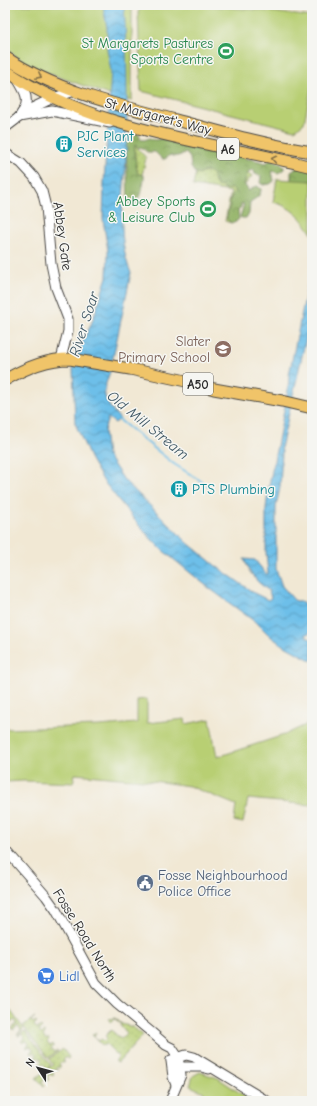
<svg xmlns="http://www.w3.org/2000/svg" width="317" height="1106" viewBox="0 0 317 1106" font-family="'Comic Neue',sans-serif">
<style>
.grass{fill:url(#grass-dots);stroke:#727d4f}
.forest{fill:url(#forest-crowns);stroke:#5e6e48}
.park{fill:#b8cf73;stroke:#727d4f}
.water{fill:url(#water-waves);stroke:#4c758a}
.lines{fill:none;stroke-linecap:round;stroke-linejoin:round}
.stream{stroke:#6dbfe9;stroke-width:2}
.minor-casing{stroke:#494744;stroke-width:11}
.major-casing{stroke:#494744;stroke-width:13}
.minor{stroke:#fff;stroke-width:9}
.major{stroke:#f0c469;stroke-width:11}
.oneway{stroke:#847047}
.labels{text-anchor:middle;stroke-width:3;stroke-linejoin:round;paint-order:stroke}
.shield{fill:#f6f6f2;stroke:#686867;stroke-width:1}
.shield-label{font-size:13px;font-weight:bold;fill:#2b2b2b}
.leisure-label{font-size:14px;fill:#27864d;stroke:#f6f6f2;text-anchor:end}
.street-label{font-size:14px;fill:#2b2b2b;stroke:#f6f6f2}
.culture-label{font-size:14px;fill:#0d838f;stroke:#f6f6f2;text-anchor:start}
.education-label{font-size:14px;fill:#785e54;stroke:#f6f6f2;text-anchor:end}
.service-label{font-size:14px;fill:#4e5e75;stroke:#f6f6f2;text-anchor:start}
.shop-label{font-size:14px;fill:#366cbe;stroke:#f6f6f2;text-anchor:start}
.water-label{font-size:15px;font-style:italic;fill:#3f5764;stroke:#f6f6f2}
</style>
<defs>
<pattern id="grass-dots" width="8" height="8" patternUnits="userSpaceOnUse"><rect width="8" height="8" fill="#b8cf73"/><path d="M2 2h.1M6 6h.1" fill="none" stroke="#9eb264" stroke-width="1.8" stroke-linecap="round"/></pattern>
<pattern id="forest-crowns" width="20" height="18" patternUnits="userSpaceOnUse"><rect width="20" height="18" fill="#92b265"/><path d="M2 6a3 3 0 1 1 6 0M12 15a3 3 0 1 1 6 0" fill="none" stroke="#779153"/></pattern>
<pattern id="water-waves" width="16" height="10" patternUnits="userSpaceOnUse"><rect width="16" height="10" fill="#6dbfe9"/><path d="M0 5q4-4 8 0t8 0" fill="none" stroke="#5a9bbd"/></pattern>
</defs>
<rect width="100%" height="100%" fill="#f6f6f2"/>
<filter id="ink" filterUnits="userSpaceOnUse"><feTurbulence type="fractalNoise" baseFrequency=".025" numOctaves="2"/><feDisplacementMap in="SourceGraphic" scale="8" xChannelSelector="R" yChannelSelector="G"/><feConvolveMatrix kernelMatrix="1 2 1 2 8 2 1 2 1" color-interpolation-filters="sRGB"/></filter>
<filter id="wash" filterUnits="userSpaceOnUse"><feTurbulence type="fractalNoise" baseFrequency=".012" numOctaves="4" result="noise"/><feDisplacementMap in="SourceGraphic" scale="16" xChannelSelector="R" yChannelSelector="G"/><feGaussianBlur stdDeviation="0.9" result="paint"/><feColorMatrix in="noise" values="0 0 0 0 0 0 0 0 0 0 0 0 0 0 0 0 0 1.4 0 .05"/><feComposite in="paint" operator="in"/></filter>
<g filter="url(#wash)">
<rect width="100%" height="100%" fill="#f1e8d4"/>
<!-- grass -->
<g class="grass">
<path d="M135,145L146,158L142,175L138,174C135,168 134,152 135,145Z"/>
<path d="M197,167L250,174L252,176L244,186L231,223L225,221L231,192L193,186Z"/>
<path d="M5,1003L24,1029L17,1035L21,1030L18,1026L13,1030L12,1028L17,1024L15,1020L9,1024L8,1023L11,1020L8,1016L5,1018L6,1014L5,1012Z"/>
<path d="M35,1017L31,1020L33,1023L36,1021L37,1022L34,1025L37,1029L40,1027L42,1028L39,1031L41,1034L44,1032L45,1034L43,1036L46,1040L48,1038L49,1040L47,1042L50,1046L53,1044L54,1046L51,1048L54,1052L57,1050L58,1051L48,1058L23,1026Z"/>
<path d="M115,1018L122,1024L133,1027L143,1035L118,1063L115,1061L119,1057L106,1044L103,1046L92,1035L96,1032L94,1036L99,1041L101,1039L104,1041L107,1038L105,1036L111,1030L121,1039L127,1033L120,1026L121,1024L115,1019L111,1022L109,1019Z"/>
<path d="M25,1031L51,1065L44,1071L43,1070L46,1067L43,1064L40,1066L39,1064L42,1061L39,1057L35,1060L34,1058L37,1056L34,1052L31,1054L30,1052L33,1050L30,1046L27,1048L26,1047L29,1044L26,1040L23,1043L21,1041L25,1038L22,1034L18,1036Z"/>
<path d="M63,1049L69,1057L68,1059L65,1057L63,1060L65,1062L63,1063L61,1062L59,1065L61,1067L59,1068L57,1067L56,1068L58,1070L57,1071L55,1069L52,1072L54,1074L52,1076L50,1074L47,1077L49,1079L47,1081L45,1079L42,1082L45,1085L44,1086L36,1078L53,1065L49,1059Z"/>
</g>
<!-- forest -->
<g class="forest">
<path d="M137,133L140,135V139L144,140L150,138L155,140C163,137 171,140 177,144L181,143L245,156V158L246,159H252L266,163L271,159L282,164L284,166V169L278,173L272,171L274,181L270,184L263,185L260,183L261,176L255,174L254,170L253,169L248,172L244,184L249,191L254,187L257,186L261,189C261,196 256,198 250,202L249,214L246,218H242L240,217L244,204H241V207L238,211L239,219L237,221L231,223L227,219C227,215 228,213 229,209C232,200 228,201 235,191L231,188L226,190L223,187L217,186L214,180L213,175C208,170 205,170 200,174L194,172L191,167L190,158L186,153C181,155 175,158 170,155L165,159H162L155,152H147L141,147L139,148L135,145C134,151 136,169 138,174L144,175C145,183 140,197 135,204H128L126,140Z"/>
<path d="M298,167L312,170V184L309,180L307,182L291,180V171Z"/>
</g>
<!-- park -->
<g class="park">
<path d="M5,5H135L132,9V101L106,94L29,66L5,48Z"/>
<path d="M198,5L258,10L312,17V84L304,123L295,130L141,91L138,12L141,8Z"/>
<path d="M272,5H312V12Z"/>
<path d="M277,179L312,181V234C303,219 291,206 273,202Z"/>
<path d="M147,699V723L185,719L186,724L210,719L217,757L284,735L312,722V805L248,799L243,823L234,821L236,805L189,786L153,781L75,774L73,783L24,781L5,782V729L99,726L137,723V700Z"/>
<path d="M200,1072L218,1078L252,1101H200L204,1092L190,1086L193,1076Z"/>
</g>
<!-- water -->
<path class="water" d="M103,5H124C127,55 128,105 126,155C125,193 115,236 131,273L110,372C101,395 103,400 120,419L115,423L108,418L104,431L107,455L124,480L188,543L216,566L254,593L268,600L271,598L269,591L258,582L250,572L244,559L255,560L266,574H268L266,552V508L269,486L288,390L289,375L312,263V312L281,448L282,452L280,487L276,507V569L282,586L294,600L312,606V631L306,635L307,637L312,640V661L281,644L270,636L258,624L209,588L161,549L142,529L104,482L90,458L75,423L73,368L80,346L91,325L107,277L108,251L103,219L104,183L111,71L107,49V28Z"/>
<g class="lines">
<!-- stream -->
<path class="stream" d="M117,418L174,464L209,486"/>
</g>
</g>
<g filter="url(#ink)">
<g class="lines">
<defs>
<g id="minor">
<path d="M16,77C24,90 32,100 21,114"/>
<path d="M19,117L52,111L110,123"/>
<path d="M5,128L30,109L53,98L75,91"/>
<path d="M5,153L21,163L34,177L42,191L46,207L51,264L56,288L68,319V331L61,359"/>
<path d="M5,849L46,896L56,910L96,983L117,1004L151,1032L166,1045L172,1048L178,1057L181,1075L170,1101"/>
<path d="M171,1060L186,1055L194,1057L267,1101"/>
<path d="M171,1061L173,1077L176,1085"/>
<path d="M173,1067H201L209,1069"/>
</g>
<g id="major">
<path d="M5,57C56,91 117,105 176,120C221,132 266,145 312,152"/>
<path d="M5,70C95,132 208,141 312,167"/>
<path d="M5,380C25,368 47,359 70,359L130,369L186,381L214,389L282,401L312,408"/>
</g>
</defs>
<!-- minor casing -->
<use href="#minor" class="minor-casing"/>
<!-- major casing -->
<use href="#major" class="major-casing"/>
<!-- minor -->
<use href="#minor" class="minor"/>
<!-- major -->
<use href="#major" class="major"/>
</g>
<!-- one-way arrows -->
<defs><path id="oneway-chevron" d="M-2-3.5L2.5 0L-2 3.5" fill="none" stroke-width="1.6" stroke-linecap="round" stroke-linejoin="round"/></defs>
<g class="oneway">
<use href="#oneway-chevron" transform="translate(39 76) rotate(27)"/>
<use href="#oneway-chevron" transform="translate(274 159) rotate(-169)"/>
</g>
</g>
<!-- icons -->
<defs>
<symbol id="stadium-disc" viewBox="-11 -11 22 22"><circle r="9.5" fill="#2e9e5b" stroke="#f6f6f2"/><path d="M0-5a6.5 5 0 1 0 0 10a6.5 5 0 1 0 0-10ZM-3.5-1.8h7v3.6h-7Z" fill="#fff"/></symbol>
<symbol id="building-disc" viewBox="-11 -11 22 22"><circle r="9.5" fill="#0f9aa8" stroke="#f6f6f2"/><path d="M-4-6H4V6H1V3H-1V6H-4ZM-2.5-4.3h1.7v1.8h-1.7ZM.8-4.3h1.7v1.8H.8ZM-2.5-1h1.7V.8h-1.7ZM.8-1h1.7V.8H.8Z" fill="#fff"/></symbol>
<symbol id="school-disc" viewBox="-11 -11 22 22"><circle r="9.5" fill="#8d6e63" stroke="#f6f6f2"/><path d="M0-5L7-2L0 1L-7-2ZM-4 1L0 2.5L4 1V4Q0 6-4 4Z" fill="#fff"/></symbol>
<symbol id="civic-disc" viewBox="-11 -11 22 22"><circle r="9.5" fill="#5c6f8a" stroke="#f6f6f2"/><path d="M-.6-6.5H3V-4.5H.6V-3L4-1V1h2V6H-6V1h2V-1L-.6-3ZM-1.2 2.5V6h2.4V2.5Z" fill="#fff"/></symbol>
<symbol id="supermarket-disc" viewBox="-11 -11 22 22"><circle r="9.5" fill="#3f7fe0" stroke="#f6f6f2"/><path d="M-6-5.5h2.5l.6 2H6L4.5 2H-2.5L-4.4-4H-6ZM-1.5 3.2a1.3 1.3 0 1 0 .1 0ZM3 3.2a1.3 1.3 0 1 0 .1 0Z" fill="#fff"/></symbol>
</defs>
<g fill-rule="evenodd">
<use href="#stadium-disc" x="216" y="41" width="20" height="20"/>
<use href="#building-disc" x="54" y="134" width="20" height="20"/>
<use href="#stadium-disc" x="198" y="199" width="20" height="20"/>
<use href="#school-disc" x="213" y="339" width="20" height="20"/>
<use href="#building-disc" x="169" y="479" width="20" height="20"/>
<use href="#civic-disc" x="135" y="873" width="20" height="20"/>
<use href="#supermarket-disc" x="36" y="966" width="20" height="20"/>
</g>
<g class="labels">
<!-- shield labels -->
<g class="shield">
<rect x="217" y="138" width="22" height="22" rx="3"/>
<rect x="183" y="373" width="30" height="22" rx="3"/>
</g>
<g class="shield-label">
<text x="228" y="154">A6</text>
<text x="198" y="389">A50</text>
</g>
<!-- leisure labels -->
<g class="leisure-label">
<text x="213" y="48">St Margarets Pastures<tspan x="213" dy="16">Sports Centre</tspan></text>
<text x="195" y="206">Abbey Sports<tspan x="195" dy="16">&amp; Leisure Club</tspan></text>
</g>
<!-- street labels -->
<g class="street-label">
<text transform="translate(158 116) rotate(15)" y="5">St Margaret's Way</text>
<text transform="translate(63 236) rotate(82)" y="5">Abbey Gate</text>
<text transform="translate(85 935) rotate(58)" y="5">Fosse Road North</text>
</g>
<!-- culture labels -->
<g class="culture-label">
<text x="77" y="141">PJC Plant<tspan x="77" dy="16">Services</tspan></text>
<text x="192" y="494">PTS Plumbing</text>
</g>
<!-- education labels -->
<g class="education-label">
<text x="210" y="346">Slater<tspan x="210" dy="16">Primary School</tspan></text>
</g>
<!-- service labels -->
<g class="service-label">
<text x="158" y="880">Fosse Neighbourhood<tspan x="158" dy="16">Police Office</tspan></text>
</g>
<!-- shop labels -->
<g class="shop-label">
<text x="59" y="981">Lidl</text>
</g>
<!-- water labels -->
<g class="water-label">
<text transform="translate(84 324) rotate(-72)" y="5">River Soar</text>
<text transform="translate(148 425) rotate(39)" y="5">Old Mill Stream</text>
</g>
</g>
<!-- margin -->
<rect width="317" height="1106" fill="none" stroke="#f6f6f2" stroke-width="20"/>
<!-- north arrow -->
<g transform="translate(38 1068) rotate(306)" stroke="#f6f6f2" stroke-width="3" paint-order="stroke">
<path d="M0-3L7 15L0 10L-7 15Z" fill="#2b2b2b"/>
<text y="-6" font-size="11" font-weight="bold" text-anchor="middle" fill="#2b2b2b">N</text>
</g>
</svg>
